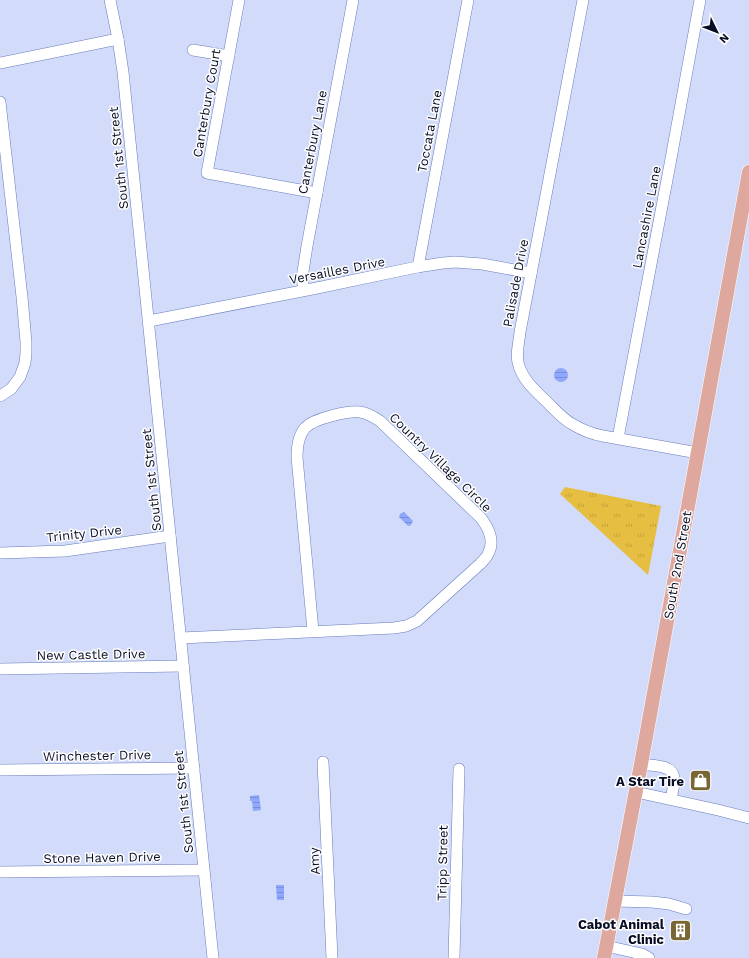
<svg xmlns="http://www.w3.org/2000/svg" width="749" height="958" viewBox="0 0 749 958" font-family="'Work Sans',sans-serif">
<style>
.grass{fill:url(#grass-tufts)}
.water{fill:url(#water-rules)}
.lines{fill:none;stroke-linecap:round;stroke-linejoin:round}
.minor-casing{stroke:#677bbd;stroke-width:12}
.major-casing{stroke:#fff;stroke-width:15}
.minor{stroke:#fff;stroke-width:11}
.major{stroke:#dea89f;stroke-width:14}
.labels{text-anchor:middle;stroke-width:3;stroke-linejoin:round;paint-order:stroke}
.street-label{font-size:13px;fill:#080d26;stroke:#fefefe}
.poi-label{font-size:13px;font-weight:bold;fill:#080d26;stroke:#fefefe;text-anchor:end}
</style>
<defs>
<pattern id="grass-tufts" width="24" height="20" patternUnits="userSpaceOnUse"><rect width="24" height="20" fill="#e6be41"/><path d="M3 7l-1-3M5 7V3M7 7l1-3M15 17l-1-3M17 17v-4M19 17l1-3" fill="none" stroke="#c4a239"/></pattern>
<pattern id="water-rules" width="6" height="5" patternUnits="userSpaceOnUse"><rect width="6" height="5" fill="#8fa8fd"/><path d="M0 2.5h6" fill="none" stroke="#7a8fd9"/></pattern>
</defs>
<rect width="100%" height="100%" fill="#d2dcfa"/>
<!-- grass -->
<path class="grass" d="M565,487L661,506L648,575L560,494Z"/>
<!-- water -->
<g class="water">
<circle cx="561" cy="375" r="7"/>
<path d="M404,512L413,521L411,525L408,526L399,517L400,514Z"/>
<path d="M259,795L261,810L253,811L252,801H250V796Z"/>
<path d="M276,885H284V900H277Z"/>
</g>
<g class="lines">
<defs>
<g id="minor">
<path d="M110,0L118,39L123,72L213,958"/>
<path d="M239,0L207,173L317,193"/>
<path d="M583,0L520,332C519,343 515,356 519,366C524,382 537,392 549,404C556,411 563,419 572,424C582,430 592,434 603,436L698,453"/>
<path d="M193,50L229,56"/>
<path d="M0,63L118,39"/>
<path d="M0,102L22,297L26,342V353L25,363L20,377L11,389L0,396"/>
<path d="M418,267L468,0"/>
<path d="M304,290L302,278L307,246L353,0"/>
<path d="M149,321L302,291L317,288L417,267L443,263L455,262L482,264L531,273"/>
<path d="M618,438L670,164L700,0"/>
<path d="M0,553L65,551L170,536"/>
<path d="M181,638L394,628L406,626L417,621L480,564C483,561 487,557 488,554C495,541 489,529 481,518L380,421C374,417 368,413 360,412C348,411 314,418 305,428C298,436 297,447 297,457L313,631"/>
<path d="M0,669L183,666"/>
<path d="M323,762L332,958"/>
<path d="M641,764C652,766 671,764 674,777C675,784 672,793 671,799"/>
<path d="M0,770L194,768"/>
<path d="M636,792L718,810L749,818"/>
<path d="M0,872L203,870"/>
<path d="M615,901L652,902L669,904L686,909"/>
<path d="M606,946L642,954L649,958"/>
<path d="M454,958L459,769"/>
</g>
<path id="major" d="M604,958L641,764L749,172"/>
</defs>
<!-- minor casing -->
<use href="#minor" class="minor-casing"/>
<!-- major casing -->
<use href="#major" class="major-casing"/>
<!-- minor -->
<use href="#minor" class="minor"/>
<!-- major -->
<use href="#major" class="major"/>
</g>
<!-- icons -->
<defs>
<symbol id="shop-square" viewBox="-11 -11 22 22"><rect x="-9" y="-9" width="18" height="18" rx="4" fill="#786735" stroke="#fefefe"/><path d="M-5-2.5h2.3a2.7 3.5 0 0 1 5.4 0H5L5.5 6h-11ZM-1.5-2.5h3a1.5 2.3 0 0 0-3 0Z" fill="#fff"/></symbol>
<symbol id="building-square" viewBox="-11 -11 22 22"><rect x="-9" y="-9" width="18" height="18" rx="4" fill="#786735" stroke="#fefefe"/><path d="M-4-6H4V6H1V3H-1V6H-4ZM-2.5-4.3h1.7v1.8h-1.7ZM.8-4.3h1.7v1.8H.8ZM-2.5-1h1.7V.8h-1.7ZM.8-1h1.7V.8H.8Z" fill="#fff"/></symbol>
</defs>
<g fill-rule="evenodd">
<use href="#shop-square" x="688" y="768" width="25" height="25"/>
<use href="#building-square" x="668" y="918" width="25" height="25"/>
</g>
<g class="labels">
<!-- street labels -->
<g class="street-label">
<text transform="translate(206 103) rotate(-80)" y="5">Canterbury Court</text>
<text transform="translate(429 131) rotate(-79)" y="5">Toccata Lane</text>
<text transform="translate(312 142) rotate(-79)" y="5">Canterbury Lane</text>
<text transform="translate(118 158) rotate(-96)" y="5">South 1st Street</text>
<text transform="translate(646 217) rotate(-79)" y="5">Lancashire Lane</text>
<text transform="translate(337 270) rotate(-11)" y="5">Versailles Drive</text>
<text transform="translate(515 283) rotate(-79)" y="5">Palisade Drive</text>
<text transform="translate(441 462) rotate(44)" y="5">Country Village Circle</text>
<text transform="translate(151 480) rotate(-96)" y="5">South 1st Street</text>
<text transform="translate(84 533) rotate(-6)" y="5">Trinity Drive</text>
<text transform="translate(677 565) rotate(-80)" y="5">South 2nd Street</text>
<text transform="translate(91 654) rotate(-1)" y="5">New Castle Drive</text>
<text transform="translate(97 755) rotate(-1)" y="5">Winchester Drive</text>
<text transform="translate(183 802) rotate(-96)" y="5">South 1st Street</text>
<text transform="translate(102 857) rotate(-1)" y="5">Stone Haven Drive</text>
<text transform="translate(314 861) rotate(-93)" y="5">Amy</text>
<text transform="translate(442 863) rotate(-89)" y="5">Tripp Street</text>
</g>
<!-- poi labels -->
<g class="poi-label">
<text x="684" y="786">A Star Tire</text>
<text x="664" y="929">Cabot Animal<tspan x="664" dy="15">Clinic</tspan></text>
</g>
</g>
<!-- north arrow -->
<g transform="translate(717 32) rotate(133)" stroke="#fefefe" stroke-width="3" paint-order="stroke">
<path d="M0-3L7 15L0 10L-7 15Z" fill="#080d26"/>
<text y="-6" font-size="11" font-weight="bold" text-anchor="middle" fill="#080d26">N</text>
</g>
</svg>
